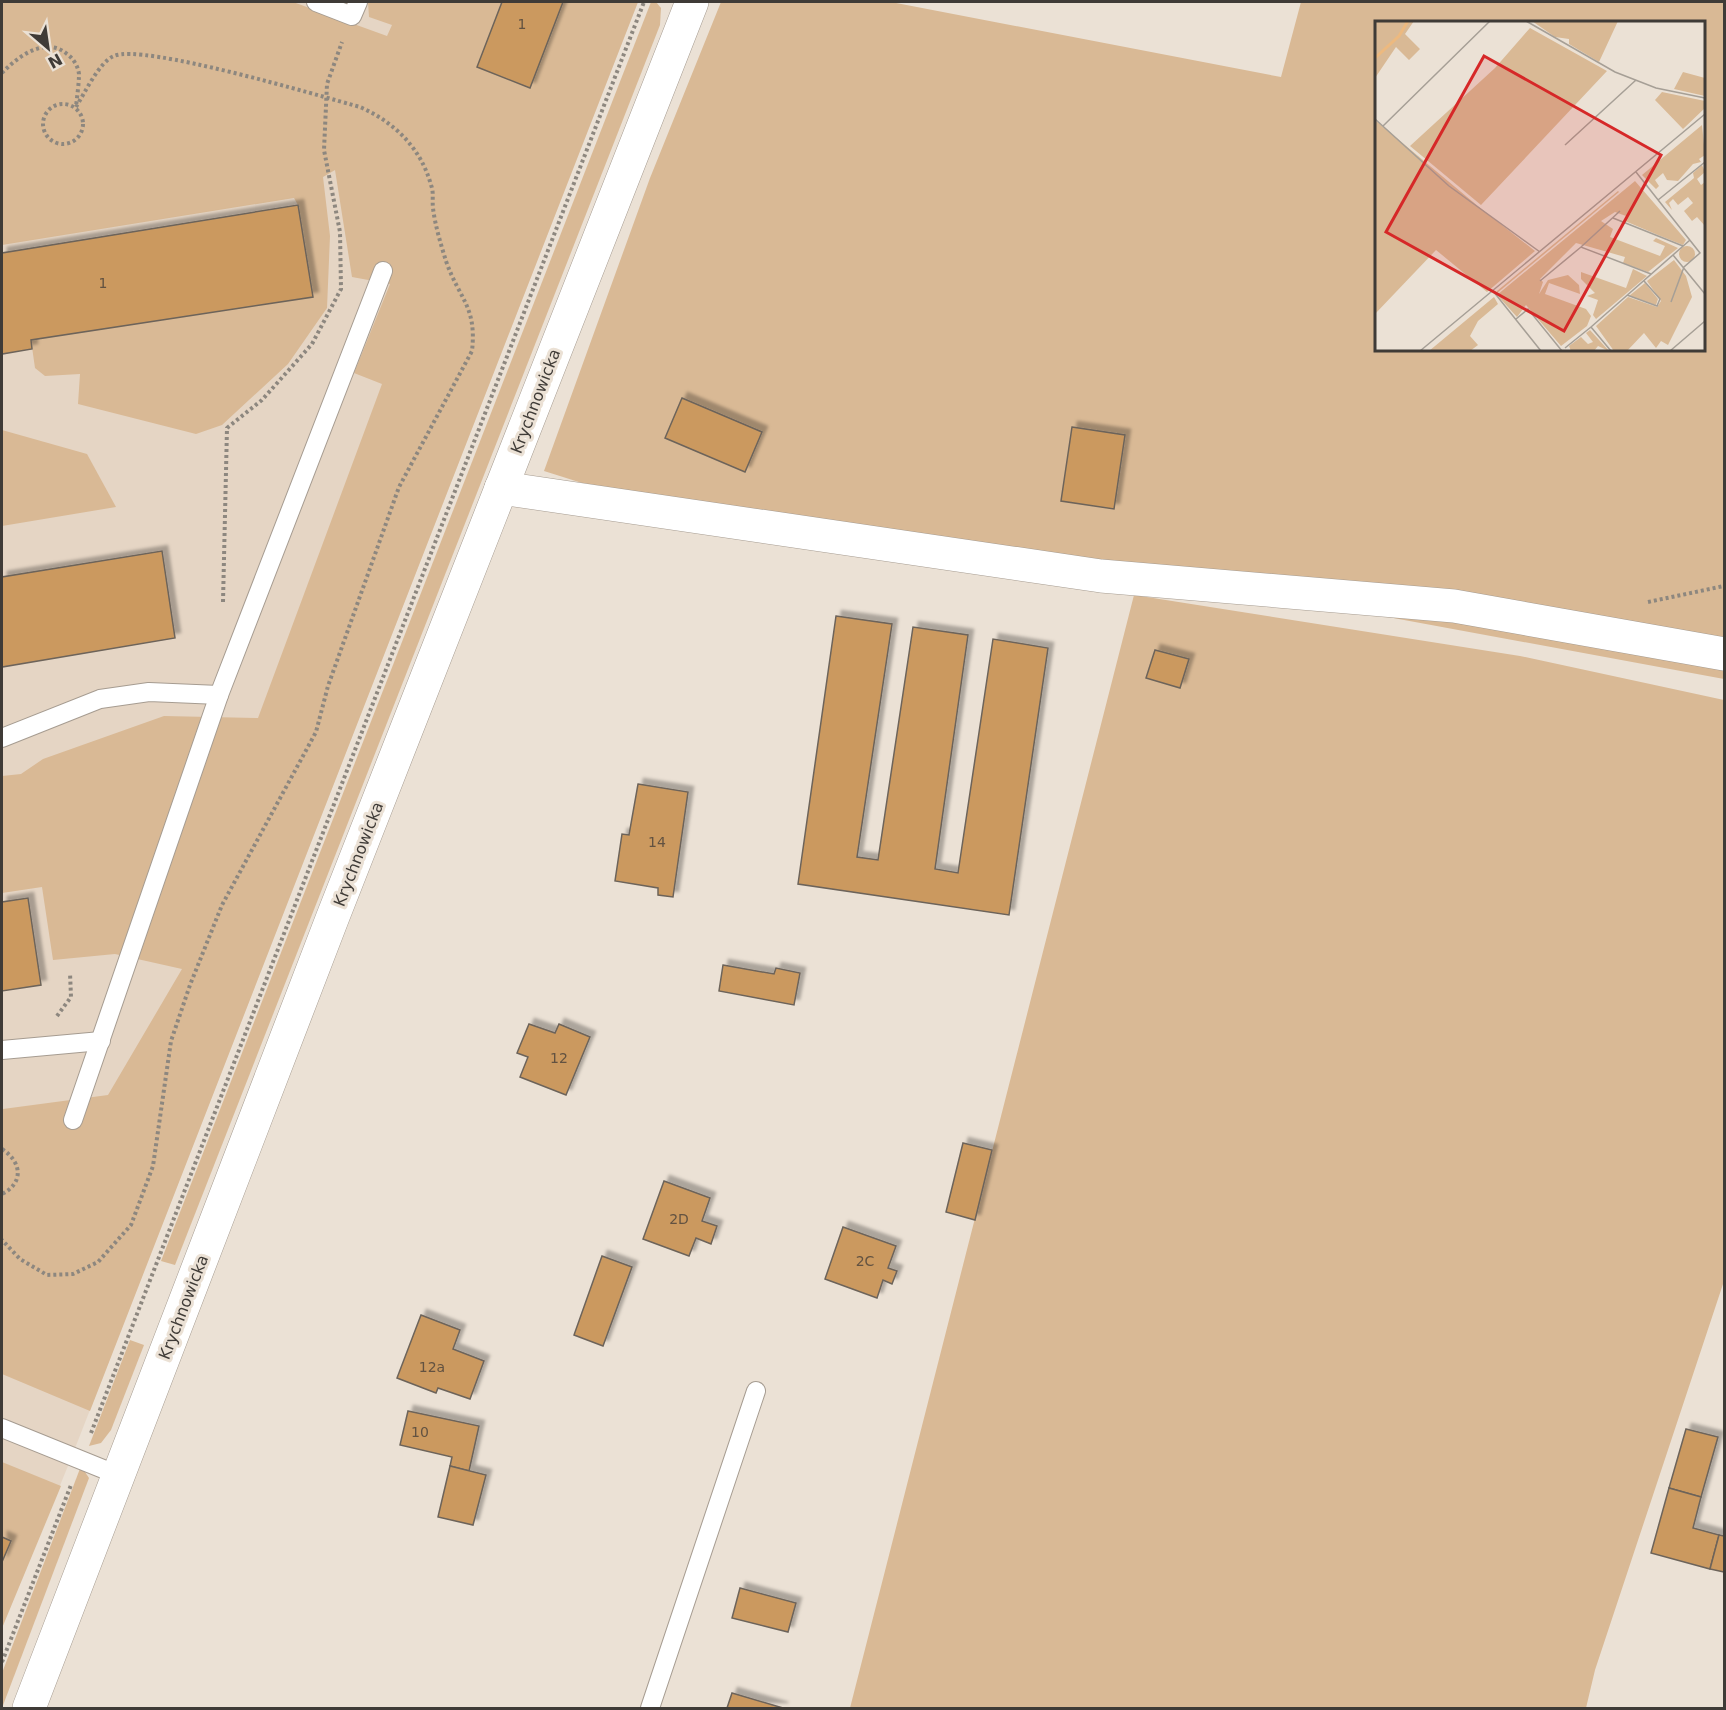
<svg xmlns="http://www.w3.org/2000/svg" width="1726" height="1710" viewBox="0 0 1726 1710" font-family="'DejaVu Sans',sans-serif">
<style>
.built{fill:#e5d5c4}
.green{fill:#d9b995;fill-rule:evenodd}
.building{fill:#cb995f;stroke:#6d645a;stroke-width:1.5;filter:url(#shadow)}
.lines{fill:none;stroke-linecap:round;stroke-linejoin:round}
.service-casing{stroke:#a69c91;stroke-width:20}
.minor-casing{stroke:#a69c91;stroke-width:34}
.tertiary-casing{stroke:#a69c91;stroke-width:34}
.path{stroke:#8d877f;stroke-width:4;stroke-dasharray:3 3;stroke-linecap:butt}
.service{stroke:#fff;stroke-width:18}
.minor{stroke:#fff;stroke-width:33}
.tertiary{stroke:#fff;stroke-width:33}
.labels{text-anchor:middle;stroke-width:6;stroke-linejoin:round;paint-order:stroke}
.number-label{font-size:14px;fill:#625241}
.street-label{font-size:16px;fill:#3f3b37;stroke:#ebe1d5}
.inset-river{fill:none;stroke:#edb97f;stroke-width:3}
.inset-road{fill:none;stroke:#a69f96;stroke-width:1.5}
.view{fill:#d62828;fill-opacity:0.15;stroke:#d62828;stroke-width:3}
.inset-edge{fill:none;stroke:#3f3b37;stroke-width:3}
</style>
<defs>
<filter id="shadow"><feDropShadow dx="5.5" dy="-5.5" stdDeviation="1.5" flood-color="#0004"/></filter>
</defs>
<rect width="100%" height="100%" fill="#ebe1d5"/>
<!-- built -->
<path class="built" d="M2,2H638L72,1456L2,1628Z"/>
<!-- green -->
<g class="green">
<path d="M2,2H293L387,36L392,25L369,17L368,2H638L90,1411L2,1374V1101L3,1109L108,1095L182,969L115,954L53,960L42,887L2,893V776L21,774L43,759L164,716L258,718L382,384L354,373L390,284L352,277L335,170L323,177L330,236L327,308L288,364L222,425L196,434L78,404L80,374L45,376L35,368L31,340L313,296L298,205L294,198L2,245Z"/>
<path d="M651,2H656L661,8L660,25L175,1265L161,1261Z"/>
<path d="M721,2H891L1281,77L1301,2H1724V679L1144,572L582,483L544,471L650,178ZM1376,22H1704V350H1376Z"/>
<path d="M2,430L87,454L116,507L2,526Z"/>
<path d="M1134,595L1520,656L1724,700V1281L1595,1670L1586,1708H850Z"/>
<path d="M130,1340L144,1345L111,1430L101,1443L89,1446Z"/>
<path d="M2,1462L61,1486L2,1628Z"/>
<path d="M81,1466L89,1478L2,1708V1673Z"/>
</g>
<!-- building -->
<g class="building">
<path d="M502,2H563L530,88L477,67Z"/>
<path d="M298,205L313,297L31,340L32,349L2,354V253Z"/>
<path d="M682,398L762,432L745,472L665,438Z"/>
<path d="M1072,427L1125,435L1114,509L1061,501Z"/>
<path d="M162,551L175,638L2,667V577Z"/>
<path d="M836,616L892,624L857,857L878,860L913,627L968,635L935,869L958,873L993,639L1048,648L1009,915L798,884Z"/>
<path d="M1155,650L1189,659L1180,688L1146,678Z"/>
<path d="M638,784L688,792L673,897L658,895V888L615,881L622,834L629,835Z"/>
<path d="M28,898L41,985L2,991V902Z"/>
<path d="M723,965L774,974L776,968L800,973L794,1005L719,991Z"/>
<path d="M529,1024L555,1033L559,1024L590,1037L566,1095L520,1077L528,1057L517,1053Z"/>
<path d="M963,1143L992,1150L975,1220L946,1212Z"/>
<path d="M664,1181L710,1198L702,1221L717,1226L711,1244L696,1238L689,1256L643,1239Z"/>
<path d="M843,1227L896,1246L888,1268L897,1271L892,1284L883,1280L877,1298L825,1279Z"/>
<path d="M602,1256L632,1267L603,1346L574,1335Z"/>
<path d="M421,1315L460,1330L453,1349L484,1361L470,1399L438,1388L436,1393L397,1378Z"/>
<path d="M408,1411L479,1426L469,1471L450,1466L452,1457L400,1445Z"/>
<path d="M1686,1429L1718,1437L1701,1497L1669,1488Z"/>
<path d="M450,1466L486,1475L473,1525L438,1517Z"/>
<path d="M1669,1488L1701,1497L1693,1528L1719,1535L1710,1569L1651,1553Z"/>
<path d="M1719,1535L1724,1536V1572L1710,1569Z"/>
<path d="M2,1537L11,1541L2,1562Z"/>
<path d="M740,1588L796,1603L788,1632L732,1618Z"/>
<path d="M732,1693L783,1708H727Z"/>
</g>
<g class="lines">
<defs>
<g id="service">
<path d="M316,2L352,16L358,2"/>
<path d="M2,738L100,699L149,692L219,695L383,271"/>
<path d="M2,1050L101,1041"/>
<path d="M73,1120L219,695"/>
<path d="M2,1428L118,1475"/>
<path d="M650,1708L756,1391"/>
</g>
<path id="minor" d="M501,488L1101,576L1454,606L1724,654"/>
<path id="tertiary" d="M29,1708L332,919L692,2"/>
</defs>
<!-- service casing -->
<use href="#service" class="service-casing"/>
<!-- minor casing -->
<use href="#minor" class="minor-casing"/>
<!-- tertiary casing -->
<use href="#tertiary" class="tertiary-casing"/>
<!-- path -->
<g class="path">
<path d="M2,73C18,56 46,36 67,54C73,58 78,66 79,74C79,84 77,96 76,107C84,94 100,61 114,56C142,43 320,96 360,107C394,122 421,148 431,185C434,192 432,200 433,208C435,225 441,245 446,261C459,299 477,306 472,351L399,487L328,686L316,732L222,905L190,985L171,1041L153,1166L131,1225L98,1262L73,1274L47,1275L20,1259L2,1240"/>
<circle cx="63" cy="124" r="20"/>
<path d="M223,602L227,428L262,400L312,344L341,289L340,232L324,150L327,84L342,42"/>
<path d="M1648,602L1724,586"/>
<path d="M57,1016L71,997L70,973"/>
<path d="M2,1149C22,1162 24,1183 2,1194"/>
<path d="M91,1433L644,2"/>
<path d="M2,1662L71,1485"/>
</g>
<!-- service -->
<use href="#service" class="service"/>
<!-- minor -->
<use href="#minor" class="minor"/>
<!-- tertiary -->
<use href="#tertiary" class="tertiary"/>
</g>
<g class="labels">
<!-- number labels -->
<g class="number-label">
<text x="522" y="29">1</text>
<text x="103" y="288">1</text>
<text x="657" y="847">14</text>
<text x="559" y="1063">12</text>
<text x="679" y="1224">2D</text>
<text x="865" y="1266">2C</text>
<text x="432" y="1372">12a</text>
<text x="420" y="1437">10</text>
</g>
<!-- street labels -->
<g class="street-label">
<text transform="translate(535 401) rotate(-69)" y="6">Krychnowicka</text>
<text transform="translate(358 854) rotate(-69)" y="6">Krychnowicka</text>
<text transform="translate(183 1307) rotate(-69)" y="6">Krychnowicka</text>
</g>
</g>
<!-- overview -->
<g transform="translate(1375 21)">
<rect width="330" height="330" fill="#ebe1d5"/>
<path d="M0,0H39L30,13L45,28L34,39L21,26L0,57ZM157,0H243L224,41L194,23V18L180,16ZM155,7L232,50L106,184L35,125L120,47ZM308,51L330,57V75L299,68ZM287,71L330,80V87L308,108L280,79ZM0,99L104,186L160,230L112,271L61,229L0,293ZM327,104L330,134L324,138L326,141L318,143L303,160L292,159L288,152L280,159L284,165L281,168L267,154ZM327,144L330,151L322,158L326,164L330,161V205L322,196L317,200L309,190L318,182L313,176L303,184L298,178L294,182L297,189L290,181L319,157L318,152ZM260,160L311,219L308,224L283,214L250,200L251,195L240,191L226,200L238,208L235,216L285,235L290,225L278,220L281,217L303,227L273,251L248,242L250,236L201,222L165,258L168,261L164,273L173,259L193,254L204,264L205,273L174,262L170,273L211,288L216,295L212,305L186,325L151,284L142,296L122,274ZM243,170L244,171L121,273L122,270ZM304 233a8 8 0 1 1 16 0a8 8 0 1 1-16 0ZM299,239L311,255L317,276L293,324L286,320L281,327L269,312L252,330H239L221,305L253,276L282,286L286,280L272,260ZM258,248L272,255L221,298L218,294L223,279L212,275L220,272L206,258V251L251,267ZM270,262L283,278L281,284L254,275ZM119,276L123,283L103,300L95,315L103,324L95,330H54ZM215,309L234,330L223,325L219,330H196L194,325L206,316L213,323L218,321L211,312Z" fill="#d9b995"/>
<path class="inset-river" d="M0,37L24,15L33,0"/>
<path class="inset-road" d="M151,0L240,51L281,67L330,77M0,98L74,165L165,231M8,105L115,0M190,124L261,59M261,151L325,232L309,246L296,281M283,179L330,141M238,197L308,225M206,226L245,190M298,234L330,273M165,260L206,226L276,253M118,270L166,330M252,274L282,285L285,278L269,260M141,298L153,288L187,330M190,327L216,306M45,330L330,93M236,330L216,306L315,219M295,330L330,300"/>
<path class="view" d="M109,35L286,134L189,310L11,211Z"/>
<rect width="330" height="330" class="inset-edge"/>
</g>
<!-- border -->
<rect width="1726" height="1710" fill="none" stroke="#3f3b37" stroke-width="6"/>
<!-- north arrow -->
<g transform="translate(48 48) rotate(151)" stroke="#ebe1d5" stroke-width="4.5" paint-order="stroke">
<path d="M0-4.5L10 22L0 15L-10 22Z" fill="#3f3b37"/>
<text y="-9" font-size="16" font-weight="bold" text-anchor="middle" fill="#3f3b37">N</text>
</g>
</svg>
